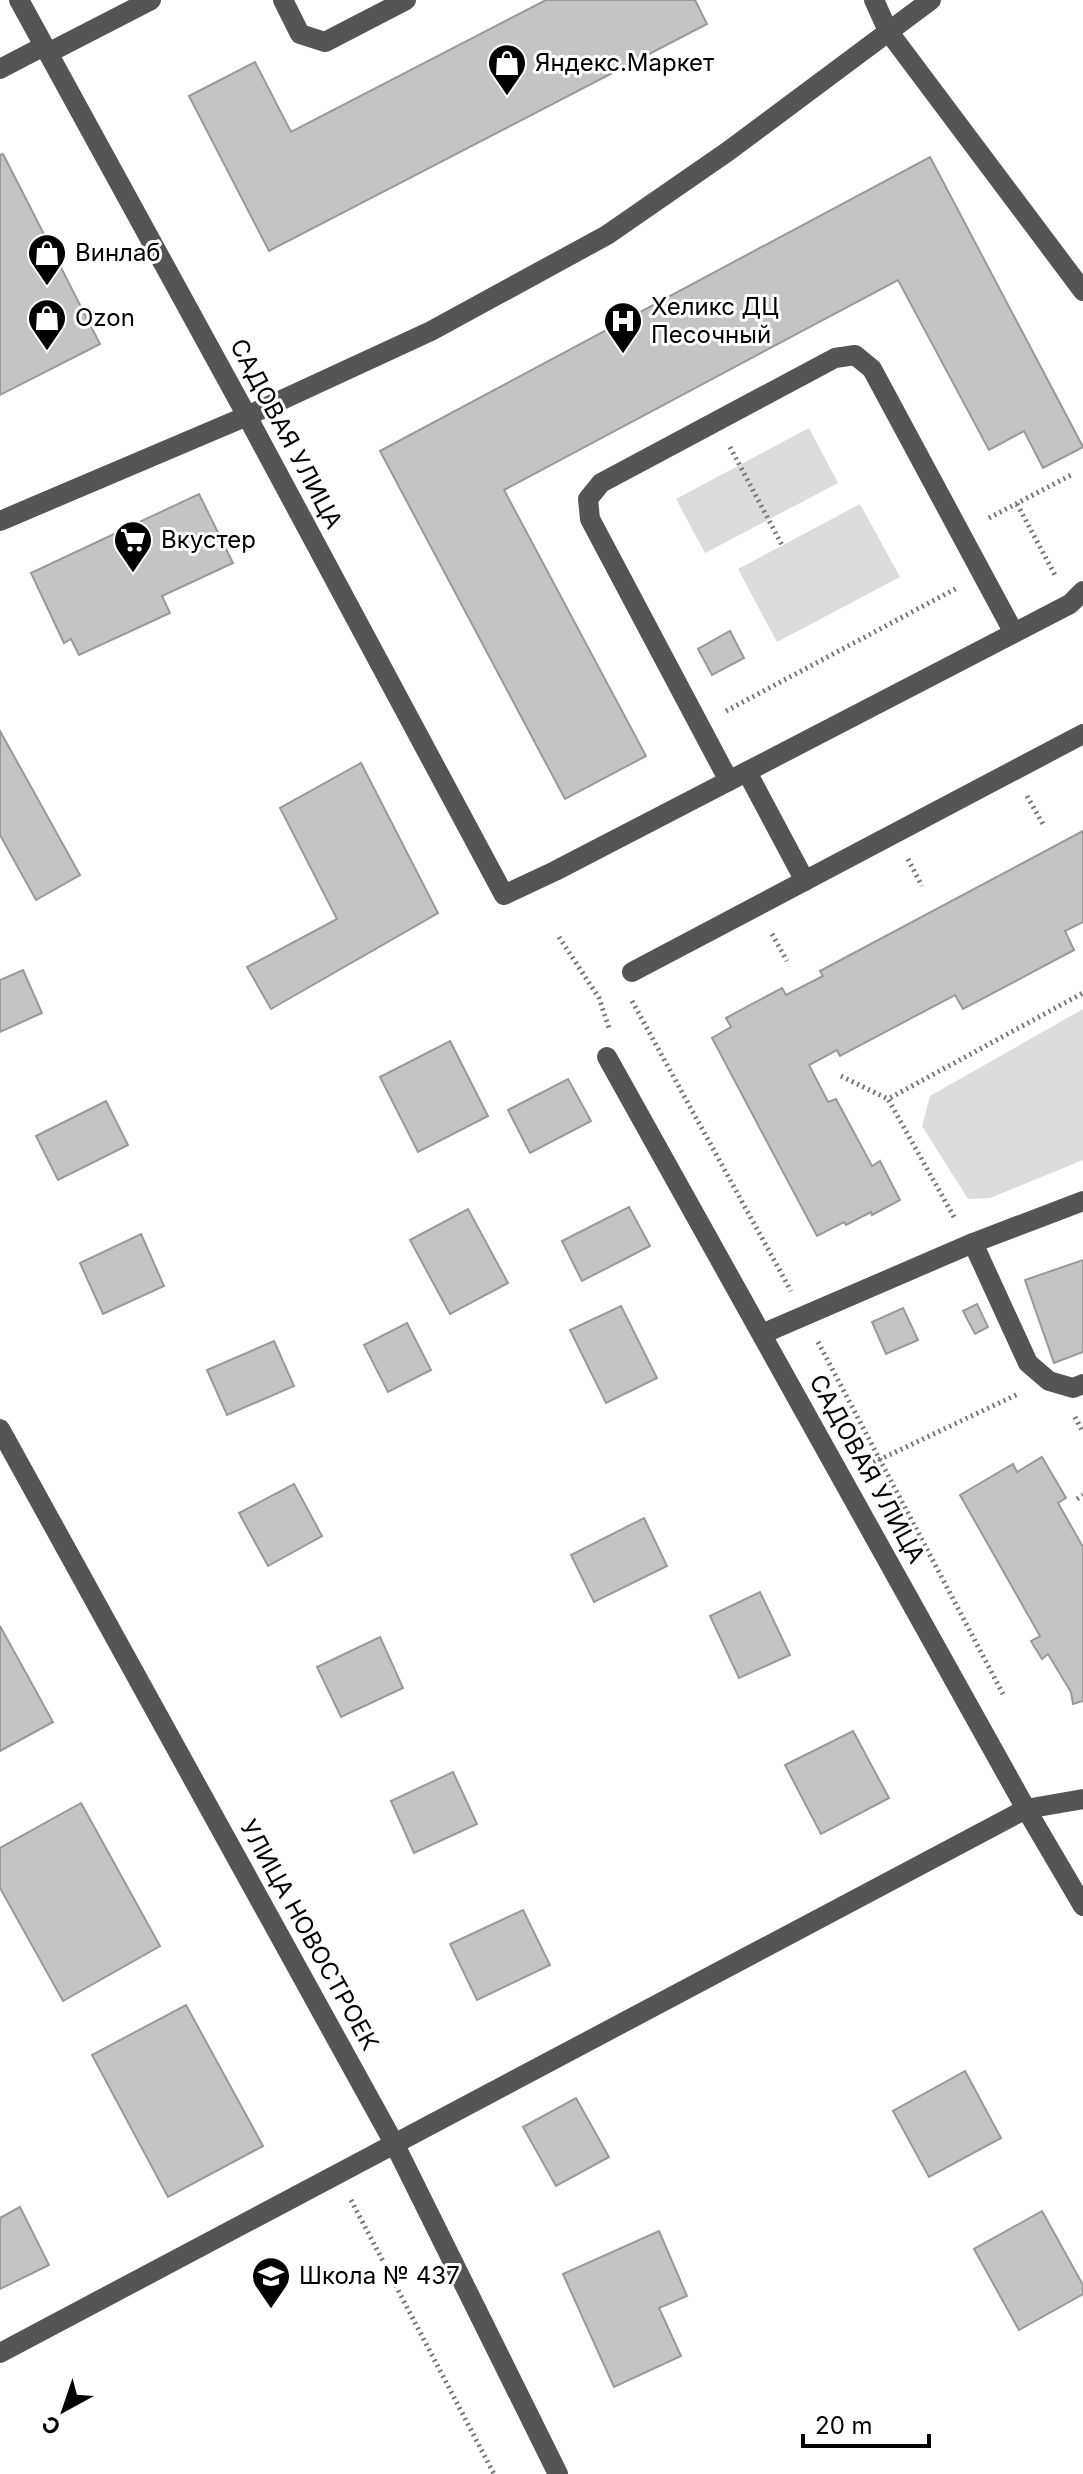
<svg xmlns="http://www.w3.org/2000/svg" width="1083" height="2474" viewBox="0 0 1083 2474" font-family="Inter,sans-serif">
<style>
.green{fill:#dcdcdc}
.building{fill:#c4c4c4;stroke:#999;stroke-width:2}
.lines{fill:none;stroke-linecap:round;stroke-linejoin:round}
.path{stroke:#777;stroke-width:5;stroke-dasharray:2 4;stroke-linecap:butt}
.minor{stroke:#555;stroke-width:20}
.labels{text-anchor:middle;stroke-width:6;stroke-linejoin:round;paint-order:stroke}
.poi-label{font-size:24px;fill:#000;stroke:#fff;text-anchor:start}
.street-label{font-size:24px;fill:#000;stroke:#fff}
</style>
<rect width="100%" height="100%" fill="#fff"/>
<!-- green -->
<g class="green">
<path d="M809,428L838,483L705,553L676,499Z"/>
<path d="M860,504L900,577L777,642L738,569Z"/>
<path d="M1083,1009V1160L990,1198L968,1199L922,1126L930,1096Z"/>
</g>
<!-- building -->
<g class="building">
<path d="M546,0H695L707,24L269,251L189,96L255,62L291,132Z"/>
<path d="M3,154L100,344L0,395V155Z"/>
<path d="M930,157L1083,447L1043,468L1024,431L989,450L898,280L504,490L646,756L565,799L380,451Z"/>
<path d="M199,494L233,563L162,596L170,613L79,655L71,639L64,643L31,573Z"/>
<path d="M730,631L744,658L712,675L698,649Z"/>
<path d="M0,731L80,875L36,900L0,835Z"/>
<path d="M361,763L438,913L271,1009L247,967L337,919L280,808Z"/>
<path d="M1083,831V922L1065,931L1074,950L963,1009L955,995L840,1056L837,1050L809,1065L828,1102L836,1099L872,1166L880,1161L900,1200L872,1215L871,1212L846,1225L844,1222L817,1236L712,1038L731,1027L726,1018L782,988L786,995L823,976L820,971Z"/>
<path d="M23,970L42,1013L0,1032V980Z"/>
<path d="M450,1041L488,1116L418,1152L380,1077Z"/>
<path d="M568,1079L591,1121L530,1153L508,1110Z"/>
<path d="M106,1101L128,1145L58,1180L36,1136Z"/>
<path d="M629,1207L650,1246L582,1281L562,1241Z"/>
<path d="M468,1209L508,1283L450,1314L410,1240Z"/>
<path d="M141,1234L164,1286L103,1314L80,1263Z"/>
<path d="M1083,1260V1352L1054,1363L1025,1280Z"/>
<path d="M977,1304L988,1327L975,1334L963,1311Z"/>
<path d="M621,1306L657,1378L606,1403L570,1330Z"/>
<path d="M903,1308L918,1340L886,1354L872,1322Z"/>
<path d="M407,1323L431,1370L388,1392L364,1345Z"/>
<path d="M274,1341L294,1386L227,1415L207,1370Z"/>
<path d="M1042,1457L1066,1498L1058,1503L1083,1547V1701L1073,1704L1071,1692L1048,1654L1042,1659L1031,1641L1040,1636L960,1495L1013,1464L1017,1472Z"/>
<path d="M294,1484L322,1536L268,1566L239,1513Z"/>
<path d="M644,1518L667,1566L594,1602L571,1555Z"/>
<path d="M760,1592L790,1655L739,1678L710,1616Z"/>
<path d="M0,1626L53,1722L0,1751Z"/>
<path d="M380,1637L403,1688L341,1717L317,1667Z"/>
<path d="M853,1731L889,1798L821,1834L785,1765Z"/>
<path d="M453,1772L477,1824L414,1853L391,1801Z"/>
<path d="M81,1803L160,1946L63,2001L0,1888V1848Z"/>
<path d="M523,1910L550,1965L477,2000L450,1944Z"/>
<path d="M186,2005L263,2146L168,2197L92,2055Z"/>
<path d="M965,2071L1001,2138L929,2177L893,2111Z"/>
<path d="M576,2098L609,2157L556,2186L523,2127Z"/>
<path d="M20,2207L49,2265L0,2289V2218Z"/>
<path d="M1042,2211L1083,2285V2294L1019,2330L974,2249Z"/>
<path d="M659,2231L687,2296L659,2308L681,2356L614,2387L563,2274Z"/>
</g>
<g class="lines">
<!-- path -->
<g class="path">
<path d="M730,447L782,545"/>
<path d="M1017,504L1056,577"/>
<path d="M989,518L1073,474"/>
<path d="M726,711L957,588"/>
<path d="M1027,796L1044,826"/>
<path d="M908,859L922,886"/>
<path d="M772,934L787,961"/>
<path d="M559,937L599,998L609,1028"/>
<path d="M632,1001L791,1291"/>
<path d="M841,1076L888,1099"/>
<path d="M954,1217L888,1099L1083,993"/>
<path d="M818,1342L1003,1694"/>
<path d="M1075,1417L1083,1432"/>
<path d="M868,1465L1018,1394"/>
<path d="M1077,1499L1083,1495"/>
<path d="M351,2200L494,2474"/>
</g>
<!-- minor -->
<g class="minor">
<path d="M19,0L247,416L504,895L555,871L1070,604L1083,591"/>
<path d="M283,0L300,34L325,42L406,0"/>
<path d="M874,0L888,31L1083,291"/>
<path d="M48,53L151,0"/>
<path d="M0,69L44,46"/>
<path d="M0,521L247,416L431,331L607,235L727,152L931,0"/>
<path d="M747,772L805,881"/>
<path d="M729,781L590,519L588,499L601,483L835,358L855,355L872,369L1014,633"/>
<path d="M632,972L1083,734"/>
<path d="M607,1057L1026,1809L1083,1906"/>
<path d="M973,1243L1083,1201"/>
<path d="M762,1334L973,1243L1028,1363L1049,1381L1073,1388L1083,1384"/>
<path d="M0,1429L395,2145L558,2474"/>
<path d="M0,2353L1026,1809L1083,1799"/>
</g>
</g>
<!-- icons -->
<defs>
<symbol id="shop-pin" viewBox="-11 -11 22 30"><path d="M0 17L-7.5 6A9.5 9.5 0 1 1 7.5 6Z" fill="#000" stroke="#fff"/><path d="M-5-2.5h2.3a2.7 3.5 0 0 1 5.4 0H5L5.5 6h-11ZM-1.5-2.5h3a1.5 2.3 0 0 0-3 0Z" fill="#fff"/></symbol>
<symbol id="hospital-pin" viewBox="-11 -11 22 30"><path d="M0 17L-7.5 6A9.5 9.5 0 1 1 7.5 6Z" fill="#000" stroke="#fff"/><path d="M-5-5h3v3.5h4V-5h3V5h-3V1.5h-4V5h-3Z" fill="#fff"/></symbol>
<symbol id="supermarket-pin" viewBox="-11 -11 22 30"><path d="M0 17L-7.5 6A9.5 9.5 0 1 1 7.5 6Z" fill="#000" stroke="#fff"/><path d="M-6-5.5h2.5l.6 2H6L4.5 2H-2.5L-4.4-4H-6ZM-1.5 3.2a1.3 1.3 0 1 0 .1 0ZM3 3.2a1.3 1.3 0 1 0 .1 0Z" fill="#fff"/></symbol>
<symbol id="school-pin" viewBox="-11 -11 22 30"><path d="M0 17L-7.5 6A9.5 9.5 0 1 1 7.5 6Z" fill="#000" stroke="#fff"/><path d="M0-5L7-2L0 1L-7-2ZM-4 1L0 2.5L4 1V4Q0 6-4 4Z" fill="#fff"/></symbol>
</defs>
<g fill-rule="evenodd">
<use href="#shop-pin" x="485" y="41" width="44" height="60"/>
<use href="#shop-pin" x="25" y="231" width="44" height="60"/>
<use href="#shop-pin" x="25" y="296" width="44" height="60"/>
<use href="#hospital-pin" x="601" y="299" width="44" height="60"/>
<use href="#supermarket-pin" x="111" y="518" width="44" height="60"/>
<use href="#school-pin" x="249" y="2254" width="44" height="60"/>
</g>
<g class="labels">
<!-- poi labels -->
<g class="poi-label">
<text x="535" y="71">Яндекс.Маркет</text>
<text x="75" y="261">Винлаб</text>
<text x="651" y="315">Хеликс ДЦ<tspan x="651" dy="28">Песочный</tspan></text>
<text x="75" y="326">Ozon</text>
<text x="161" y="548">Вкустер</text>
<text x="299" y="2284">Школа № 437</text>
</g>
<!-- street labels -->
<g class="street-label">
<text transform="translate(286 434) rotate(62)" y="8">САДОВАЯ УЛИЦА</text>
<text transform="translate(867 1469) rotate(61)" y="8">САДОВАЯ УЛИЦА</text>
<text transform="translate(309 1935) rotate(61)" y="8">УЛИЦА НОВОСТРОЕК</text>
</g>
</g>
<!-- north arrow -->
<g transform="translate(64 2410) rotate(220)" stroke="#ffffff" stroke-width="6" paint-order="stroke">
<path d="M0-6L14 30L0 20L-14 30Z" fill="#000000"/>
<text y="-12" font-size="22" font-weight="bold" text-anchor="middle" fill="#000000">С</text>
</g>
<!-- scale -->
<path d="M803 2434v12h126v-12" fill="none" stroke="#000000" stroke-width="4"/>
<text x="815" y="2434" font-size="24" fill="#000000" stroke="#ffffff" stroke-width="6" paint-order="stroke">20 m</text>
</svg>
